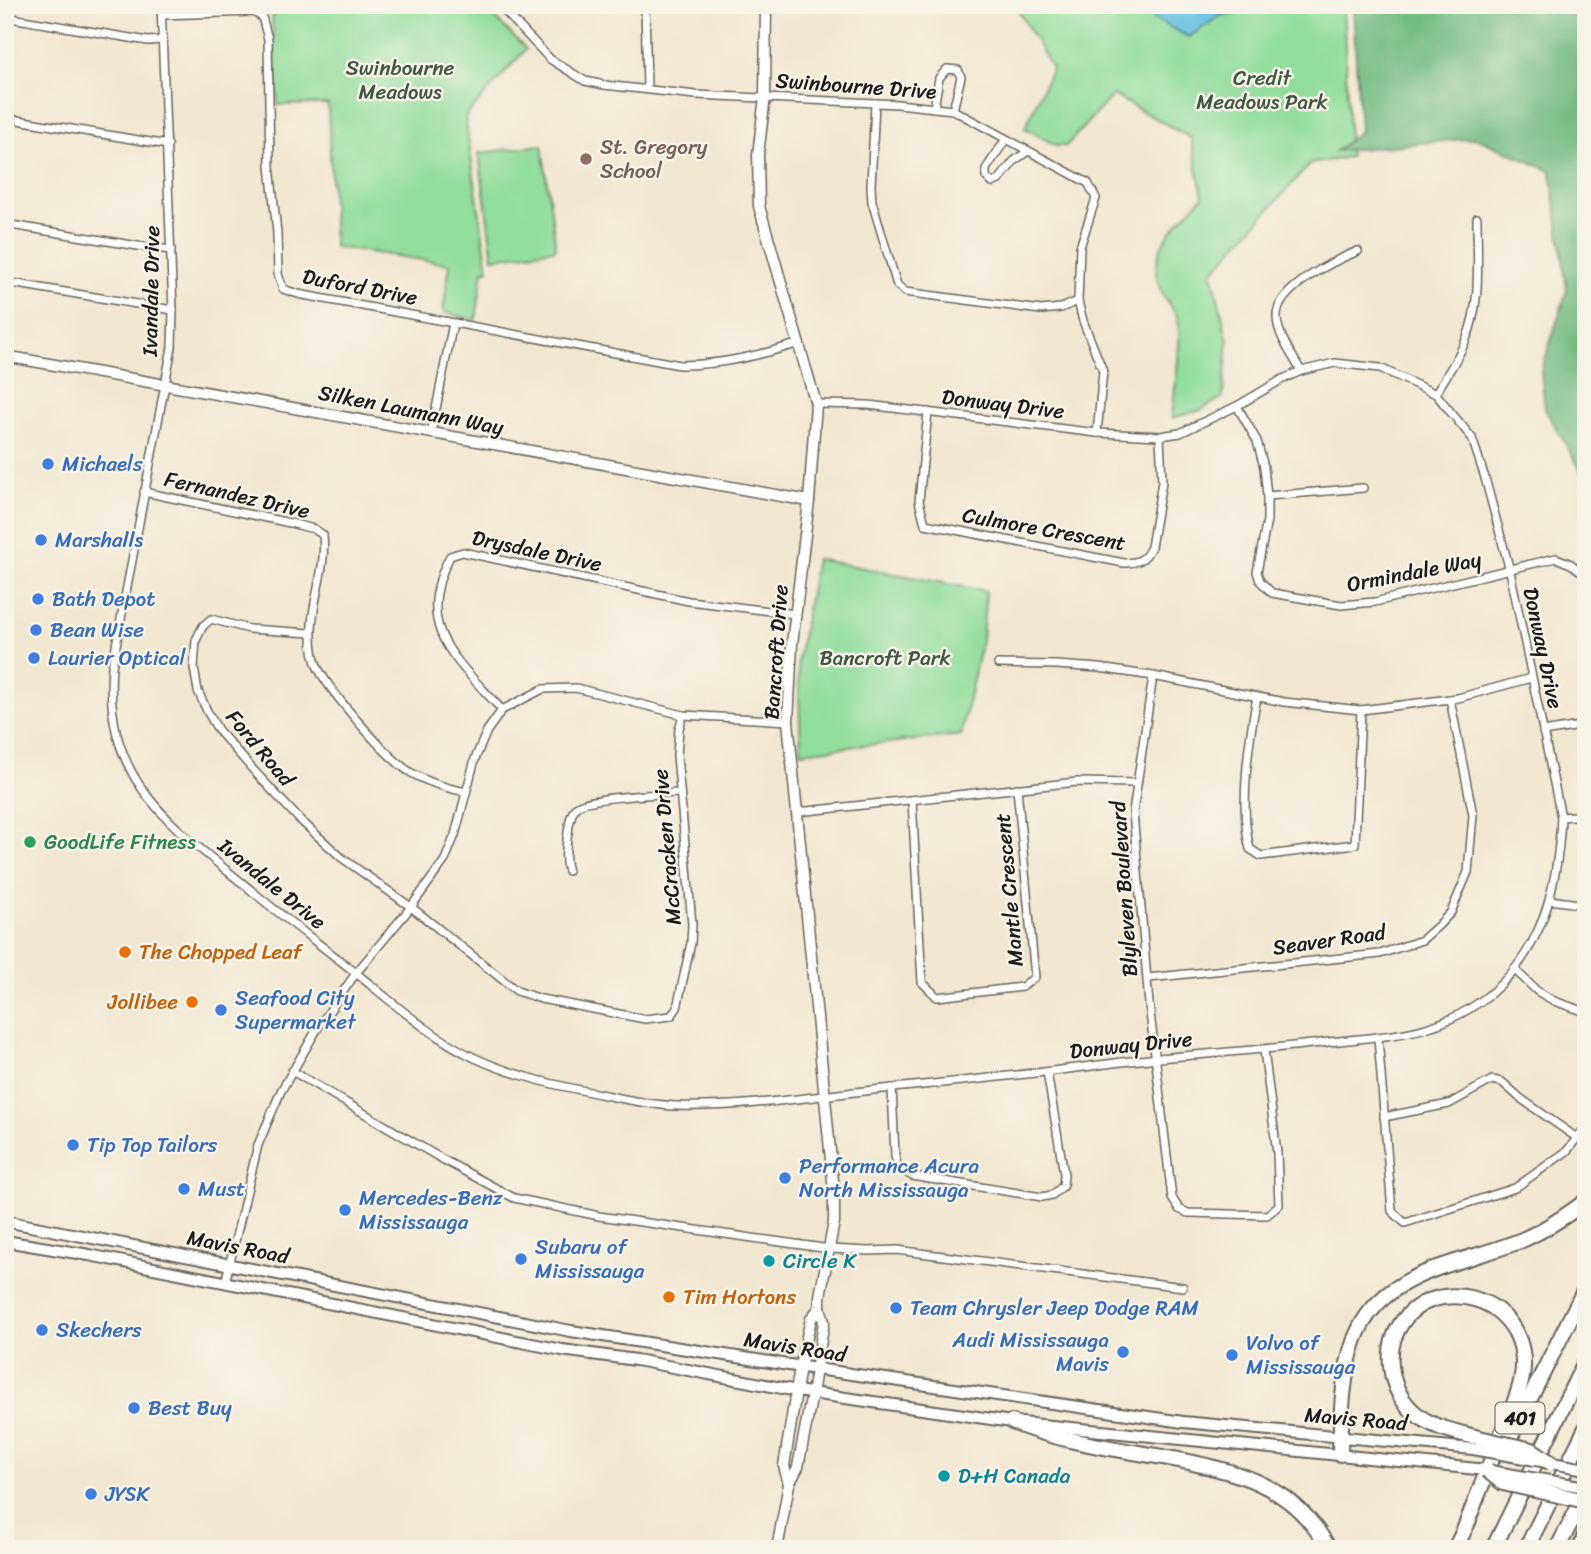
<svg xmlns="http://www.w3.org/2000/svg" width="1591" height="1554" viewBox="0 0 1591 1554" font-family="Sriracha,sans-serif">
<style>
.green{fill:#91dd9b;stroke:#567c5c;stroke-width:2}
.forest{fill:#74bc83;stroke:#486c50;stroke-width:2}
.water{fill:#64c1e2;stroke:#406e7f;stroke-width:2}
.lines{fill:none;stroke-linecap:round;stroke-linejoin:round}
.minor-casing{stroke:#67635b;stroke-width:10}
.tertiary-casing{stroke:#67635b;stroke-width:13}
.secondary-casing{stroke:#67635b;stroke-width:14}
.motorway-casing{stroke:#67635b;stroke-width:18}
.minor{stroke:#fff;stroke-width:7}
.tertiary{stroke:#fff;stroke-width:10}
.secondary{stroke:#fff;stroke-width:10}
.motorway{stroke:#fff;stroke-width:14}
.secondary-bridge-casing{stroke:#67635b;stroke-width:14;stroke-linecap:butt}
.motorway-bridge-casing{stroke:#67635b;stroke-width:18;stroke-linecap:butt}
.secondary-bridge{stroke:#fff;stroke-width:10}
.motorway-bridge{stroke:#fff;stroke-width:14}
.education-dot{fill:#8d6e63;stroke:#f7f3e8;stroke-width:2.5}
.shop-dot{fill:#3f7fe0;stroke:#f7f3e8;stroke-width:2.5}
.leisure-dot{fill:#2e9e5b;stroke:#f7f3e8;stroke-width:2.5}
.food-dot{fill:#e8710a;stroke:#f7f3e8;stroke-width:2.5}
.culture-dot{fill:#0f9aa8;stroke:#f7f3e8;stroke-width:2.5}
.labels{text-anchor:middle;stroke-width:5;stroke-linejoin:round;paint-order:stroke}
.shield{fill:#f7f3e8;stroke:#5e5c59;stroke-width:2}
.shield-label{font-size:19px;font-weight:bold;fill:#1c1c1c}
.park-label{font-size:21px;fill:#3f5642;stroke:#f7f3e8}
.street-label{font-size:21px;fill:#1c1c1c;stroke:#f7f3e8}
.education-label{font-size:21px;fill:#785e54;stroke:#f7f3e8;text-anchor:start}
.shop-label{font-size:21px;fill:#366cbe;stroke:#f7f3e8;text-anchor:start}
.leisure-label{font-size:21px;fill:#27864d;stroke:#f7f3e8;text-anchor:start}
.food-label{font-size:21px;fill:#c56008;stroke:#f7f3e8;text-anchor:start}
.culture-label{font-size:21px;fill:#0d838f;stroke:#f7f3e8;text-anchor:start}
</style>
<rect width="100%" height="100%" fill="#f7f3e8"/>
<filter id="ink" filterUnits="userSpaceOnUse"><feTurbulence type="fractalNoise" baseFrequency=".0143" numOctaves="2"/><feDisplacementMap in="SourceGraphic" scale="14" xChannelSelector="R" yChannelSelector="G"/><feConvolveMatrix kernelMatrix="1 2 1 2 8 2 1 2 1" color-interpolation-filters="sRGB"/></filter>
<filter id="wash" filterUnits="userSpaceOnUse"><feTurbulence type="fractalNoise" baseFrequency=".00686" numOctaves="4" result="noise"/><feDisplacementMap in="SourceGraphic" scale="28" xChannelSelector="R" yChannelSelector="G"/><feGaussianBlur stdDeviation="1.57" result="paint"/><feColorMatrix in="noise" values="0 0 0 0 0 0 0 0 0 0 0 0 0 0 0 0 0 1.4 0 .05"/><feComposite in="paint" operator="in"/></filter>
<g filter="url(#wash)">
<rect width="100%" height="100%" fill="#f2e7d0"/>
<!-- green -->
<g class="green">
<path d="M292,5H482L526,49L465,117L488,270H483L476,320L443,312L450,264L334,247L328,104L278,105L272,16Z"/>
<path d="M1015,5H1343L1350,157L1310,164L1212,272L1228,341L1223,397L1201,410L1172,418C1174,390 1181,353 1179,326C1179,314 1167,304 1162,293C1143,254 1176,222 1203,197L1191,138L1113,95L1066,146H1057L1025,128L1052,68Z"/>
<path d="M542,145L556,249L493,258L479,153Z"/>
<path d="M816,559L986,591L982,638L961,735L801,752L798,660Z"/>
</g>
<!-- forest -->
<path class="forest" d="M1353,5H1586V479L1545,409L1541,372L1567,290L1551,171L1476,138L1336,151L1360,131Z"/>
<!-- water -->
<path class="water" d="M1154,5H1244V9L1234,14L1220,16L1189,37L1154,19Z"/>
</g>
<g filter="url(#ink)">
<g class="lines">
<defs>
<g id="minor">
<path d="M161,5L173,310L172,347L112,667C103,783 173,826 252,891C284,918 318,943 351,969C390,1000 429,1036 475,1058C516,1077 560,1086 605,1095C628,1100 652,1105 676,1106C741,1108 808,1097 873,1090C933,1084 992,1078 1052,1071C1088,1067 1123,1061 1159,1058C1216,1053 1273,1049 1329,1042C1391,1035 1439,1036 1490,994C1544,950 1558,883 1561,817L1510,571L1485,478L1472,438L1436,394L1380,368L1335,363L1301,371L1281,380L1237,406L1180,433L1160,436L1097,433L868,405L816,404"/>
<path d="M499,5L550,59L585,81L604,85L696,95L898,104L953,110L1088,183L1096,198L1080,247L1078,301L1083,321L1103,371L1097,433"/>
<path d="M645,5L647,88"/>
<path d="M162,15L253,12L262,17L268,39L270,166L277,233L278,274L283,289L298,294L680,365C722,365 760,355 800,343"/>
<path d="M5,17L148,41L162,40"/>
<path d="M875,103L871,186L872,202L897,285L905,292L1041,310L1061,308L1078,301"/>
<path d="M934,108L939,78L947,69L958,70L961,77L953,110"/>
<path d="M5,118L168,145"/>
<path d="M1006,139L986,169V177L992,183L999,180L1014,161L1028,151"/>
<path d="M5,224L138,246L171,250"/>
<path d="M5,282L173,310"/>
<path d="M1301,371C1293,356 1277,335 1277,317C1276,288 1336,260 1358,251"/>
<path d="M1436,394C1445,377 1457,360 1465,342C1482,305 1477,258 1477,218"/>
<path d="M1237,406L1257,441L1264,467L1267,496V520L1257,572L1260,581L1272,593L1341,605L1375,602L1556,558L1571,564L1583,573"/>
<path d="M928,412L919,501L925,524L1124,563C1138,563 1145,560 1151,547L1162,482L1160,436"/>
<path d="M431,434L453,323"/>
<path d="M144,492L290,523L314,529L323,535C327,570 310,604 312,636C312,646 314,659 318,668C331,693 387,758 410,772C428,783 446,788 466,792"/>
<path d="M1267,496L1363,488"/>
<path d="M311,633L249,629L211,619L203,626L196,640L194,668L198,691L207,711L218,730L256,773L299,819L342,858L411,907L517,991L541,999L645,1019L671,1016L677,1008L691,943L692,924L677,755L679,729L683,715"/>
<path d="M998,664L1056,665L1099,668L1153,676L1284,702L1361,710L1458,698L1531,678"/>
<path d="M1153,676L1133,812L1149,1004L1172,1198L1179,1209L1188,1213L1267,1215L1279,1205L1277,1153L1264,1050"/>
<path d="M1257,697C1249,738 1239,809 1250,849L1261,856L1355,844L1361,710"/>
<path d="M502,710C456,659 412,628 450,556L463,552L689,601L795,614"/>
<path d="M1543,732L1586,725"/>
<path d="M912,800L922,982L937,997L1022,987L1035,977L1017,788"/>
<path d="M798,812L1077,782L1135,783"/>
<path d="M1561,817L1586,815"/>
<path d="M568,871C564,860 566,850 567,839C569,829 569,815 576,807C586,797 662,794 679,793"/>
<path d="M1550,900L1586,905"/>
<path d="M1515,970L1537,991L1554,1001L1586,1012"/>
<path d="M1148,978L1380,954L1422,940L1439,925L1451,912L1468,872L1473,815L1450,699"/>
<path d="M1378,1038L1392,1211L1405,1223L1515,1188L1567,1151L1586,1126"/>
<path d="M292,1071L442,1159L514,1198L599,1216L830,1249L868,1251L897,1250L1183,1287"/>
<path d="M892,1088L895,1156L898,1168L912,1176L1042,1197L1052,1195L1063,1186L1064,1174L1047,1072"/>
<path d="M1384,1117L1449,1104L1492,1080L1502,1082L1520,1098L1577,1138"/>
<path d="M225,1283L258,1145L281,1091L319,1026L356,973L411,907L445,860L455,835L475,759L487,731L502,710L543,689L576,688L683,715L788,721"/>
</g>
<g id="tertiary">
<path d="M766,5L765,97L758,155L759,206L816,404L809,501L792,644L788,721L834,1191V1222L820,1296V1307L824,1322L812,1394L798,1467L789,1484L777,1549"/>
<path d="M5,356L809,501"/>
<path d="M789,1484L784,1466L800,1367L811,1319L820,1307"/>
</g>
<g id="secondary">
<path d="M5,1221L571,1331L789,1365L1183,1422L1473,1449"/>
<path d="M5,1241L89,1255L562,1350L636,1360L797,1391L1012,1422L1487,1470"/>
</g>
<g id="motorway">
<path d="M1012,1422C1068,1445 1130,1450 1189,1462C1220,1469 1252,1476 1279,1494C1300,1507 1317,1528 1329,1549"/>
<path d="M1505,1448L1586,1287"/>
<path d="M1340,1454C1341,1417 1342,1374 1355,1339C1381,1269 1462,1265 1522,1240C1545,1230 1566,1216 1586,1201"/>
<path d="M1465,1528C1477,1496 1490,1465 1502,1433C1510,1412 1522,1390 1523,1367C1524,1345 1515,1325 1498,1311C1471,1289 1424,1291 1403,1321C1382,1349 1389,1391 1415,1413C1432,1428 1457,1432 1479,1438"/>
<path d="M1455,1549L1469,1520"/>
<path d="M1493,1549L1586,1360"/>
<path d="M1526,1549L1586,1428"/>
<path d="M1557,1549L1586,1493"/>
<path d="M1580,1549L1586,1533"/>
</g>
</defs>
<!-- minor casing -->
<use href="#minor" class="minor-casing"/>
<!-- tertiary casing -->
<use href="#tertiary" class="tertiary-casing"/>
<!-- secondary casing -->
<use href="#secondary" class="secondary-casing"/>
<!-- motorway casing -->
<use href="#motorway" class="motorway-casing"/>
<!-- minor -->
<use href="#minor" class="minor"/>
<!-- tertiary -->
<use href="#tertiary" class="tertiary"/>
<!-- secondary -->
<use href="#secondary" class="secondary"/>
<!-- motorway -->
<use href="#motorway" class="motorway"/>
<defs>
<g id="secondary-bridge">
<path d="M1473,1449L1586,1469"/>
<path d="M1490,1471L1586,1487"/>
</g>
<g id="motorway-bridge">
<path d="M1479,1438L1532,1450L1551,1463"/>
<path d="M1487,1470L1503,1483L1586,1501"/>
</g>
</defs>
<!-- secondary-bridge casing -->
<use href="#secondary-bridge" class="secondary-bridge-casing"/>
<!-- motorway-bridge casing -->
<use href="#motorway-bridge" class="motorway-bridge-casing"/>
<!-- secondary-bridge -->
<use href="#secondary-bridge" class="secondary-bridge"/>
<!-- motorway-bridge -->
<use href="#motorway-bridge" class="motorway-bridge"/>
</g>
</g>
<!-- markers -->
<circle class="education-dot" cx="586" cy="159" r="7"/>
<g class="shop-dot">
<circle cx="48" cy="464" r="7"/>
<circle cx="41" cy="540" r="7"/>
<circle cx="38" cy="599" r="7"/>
<circle cx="36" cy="630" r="7"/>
<circle cx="34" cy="658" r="7"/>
<circle cx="221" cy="1010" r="7"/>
<circle cx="73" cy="1145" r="7"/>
<circle cx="785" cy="1178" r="7"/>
<circle cx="184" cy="1189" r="7"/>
<circle cx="345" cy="1210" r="7"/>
<circle cx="521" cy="1259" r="7"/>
<circle cx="896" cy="1308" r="7"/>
<circle cx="42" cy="1330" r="7"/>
<circle cx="1123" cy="1352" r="7"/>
<circle cx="1232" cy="1355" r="7"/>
<circle cx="134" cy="1408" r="7"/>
<circle cx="91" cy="1494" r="7"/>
</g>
<circle class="leisure-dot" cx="30" cy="842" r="7"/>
<g class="food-dot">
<circle cx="125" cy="952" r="7"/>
<circle cx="192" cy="1002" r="7"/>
<circle cx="669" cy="1297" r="7"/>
</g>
<g class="culture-dot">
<circle cx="769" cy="1261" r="7"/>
<circle cx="944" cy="1476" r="7"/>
</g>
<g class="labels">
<!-- shield labels -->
<rect class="shield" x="1495.5" y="1402.5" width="49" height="31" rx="5"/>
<g class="shield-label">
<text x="1520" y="1425">401</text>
</g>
<!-- park labels -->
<g class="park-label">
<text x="400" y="75">Swinbourne<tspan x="400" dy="24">Meadows</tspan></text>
<text x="1262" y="85">Credit<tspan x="1262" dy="24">Meadows Park</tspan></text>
<text x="885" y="665">Bancroft Park</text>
</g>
<!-- street labels -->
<g class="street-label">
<text transform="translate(856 86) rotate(4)" y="7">Swinbourne Drive</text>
<text transform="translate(360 287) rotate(11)" y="7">Duford Drive</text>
<text transform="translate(151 291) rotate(-89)" y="7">Ivandale Drive</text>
<text transform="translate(1003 404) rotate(7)" y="7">Donway Drive</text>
<text transform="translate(411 410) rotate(11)" y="7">Silken Laumann Way</text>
<text transform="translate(237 495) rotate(13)" y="7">Fernandez Drive</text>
<text transform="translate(1044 529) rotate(10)" y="7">Culmore Crescent</text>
<text transform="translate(537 551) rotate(12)" y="7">Drysdale Drive</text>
<text transform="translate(1414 572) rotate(-11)" y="7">Ormindale Way</text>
<text transform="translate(1543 648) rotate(78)" y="7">Donway Drive</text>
<text transform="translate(776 652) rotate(-86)" y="7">Bancroft Drive</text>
<text transform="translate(260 748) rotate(50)" y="7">Ford Road</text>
<text transform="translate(667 847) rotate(-95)" y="7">McCracken Drive</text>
<text transform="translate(272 884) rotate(39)" y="7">Ivandale Drive</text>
<text transform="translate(1124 889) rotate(-94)" y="7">Blyleven Boulevard</text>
<text transform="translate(1009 890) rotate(-95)" y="7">Mantle Crescent</text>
<text transform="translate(1329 940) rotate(-8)" y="7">Seaver Road</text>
<text transform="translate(1131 1045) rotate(-6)" y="7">Donway Drive</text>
<text transform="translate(238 1247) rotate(11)" y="7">Mavis Road</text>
<text transform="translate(795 1347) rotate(9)" y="7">Mavis Road</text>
<text transform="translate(1356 1419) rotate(5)" y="7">Mavis Road</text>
</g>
<!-- education labels -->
<g class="education-label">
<text x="600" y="154">St. Gregory<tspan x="600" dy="24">School</tspan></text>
</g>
<!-- shop labels -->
<g class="shop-label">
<text x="62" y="471">Michaels</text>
<text x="55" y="547">Marshalls</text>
<text x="52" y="606">Bath Depot</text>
<text x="50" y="637">Bean Wise</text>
<text x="48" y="665">Laurier Optical</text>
<text x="235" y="1005">Seafood City<tspan x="235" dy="24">Supermarket</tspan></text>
<text x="87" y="1152">Tip Top Tailors</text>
<text x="799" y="1173">Performance Acura<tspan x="799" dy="24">North Mississauga</tspan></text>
<text x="198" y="1196">Must</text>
<text x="359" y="1205">Mercedes-Benz<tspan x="359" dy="24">Mississauga</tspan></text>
<text x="535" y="1254">Subaru of<tspan x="535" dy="24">Mississauga</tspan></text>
<text x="910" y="1315">Team Chrysler Jeep Dodge RAM</text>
<text x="56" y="1337">Skechers</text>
<text x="1109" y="1347" text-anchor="end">Audi Mississauga<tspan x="1109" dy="24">Mavis</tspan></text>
<text x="1246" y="1350">Volvo of<tspan x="1246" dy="24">Mississauga</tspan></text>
<text x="148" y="1415">Best Buy</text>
<text x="105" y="1501">JYSK</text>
</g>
<!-- leisure labels -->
<g class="leisure-label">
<text x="44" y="849">GoodLife Fitness</text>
</g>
<!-- food labels -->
<g class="food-label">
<text x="139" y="959">The Chopped Leaf</text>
<text x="178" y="1009" text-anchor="end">Jollibee</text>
<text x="683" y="1304">Tim Hortons</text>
</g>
<!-- culture labels -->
<g class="culture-label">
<text x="783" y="1268">Circle K</text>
<text x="958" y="1483">D+H Canada</text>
</g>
</g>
<!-- margin -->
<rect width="1591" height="1554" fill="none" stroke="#f7f3e8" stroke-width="28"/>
</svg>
